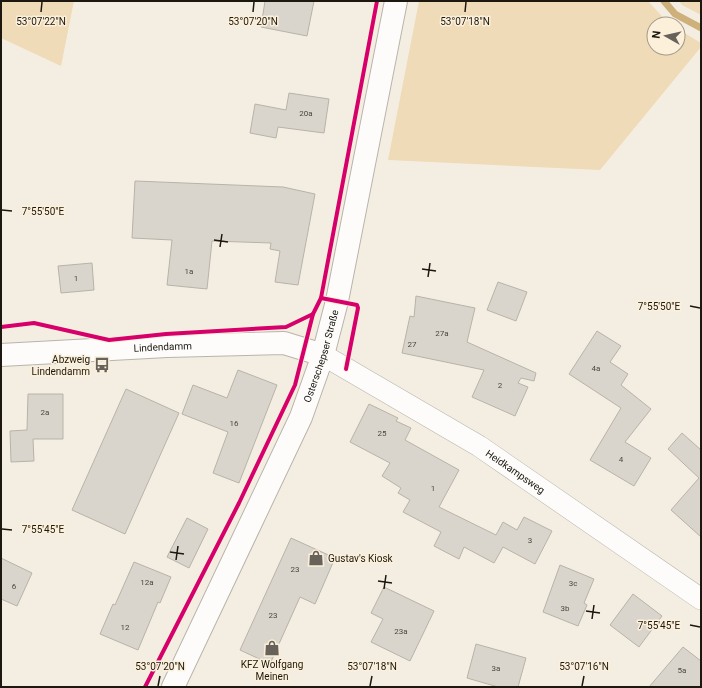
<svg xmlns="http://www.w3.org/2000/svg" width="702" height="688" viewBox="0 0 702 688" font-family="Roboto,sans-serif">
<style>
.green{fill:#efdbb7}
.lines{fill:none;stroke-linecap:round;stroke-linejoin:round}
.stream{stroke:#cdb07a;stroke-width:7}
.building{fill:#dad5cc;stroke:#b8b3a9}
.street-casing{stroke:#b9b4ab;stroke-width:22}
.secondary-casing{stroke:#b9b4ab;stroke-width:24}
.street{stroke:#fdfcfb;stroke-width:21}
.secondary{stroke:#fdfcfb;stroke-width:22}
.cycleway-casing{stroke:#fcf0da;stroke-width:6}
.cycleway{stroke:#d6006c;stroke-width:4}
.ticks{fill:none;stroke:#1c1810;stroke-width:1.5}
.labels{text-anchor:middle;stroke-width:3;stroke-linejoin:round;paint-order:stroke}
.number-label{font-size:8px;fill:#4c473f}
.street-label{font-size:10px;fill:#1c1810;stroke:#fcf0da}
.poi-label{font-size:10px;fill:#1c1810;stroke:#fcf0da;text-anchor:end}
.ticks-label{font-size:10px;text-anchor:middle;fill:#1c1810;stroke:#fcf0da;stroke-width:3;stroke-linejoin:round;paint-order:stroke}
</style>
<rect width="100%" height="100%" fill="#f4eee2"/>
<!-- green -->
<g class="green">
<path d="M1,1H74L61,66L1,38Z"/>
<path d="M419,1H648L669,24H654V48H678V29L701,43V47L600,170L388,160Z"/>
<path d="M679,1H701V15L682,5Z"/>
</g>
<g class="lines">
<!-- stream -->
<path class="stream" d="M664,1L675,14L701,28"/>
</g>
<!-- building -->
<g class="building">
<path d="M265,1H314L307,36L261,27Z"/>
<path d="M289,93L329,99L324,133L278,127L276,138L250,133L255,104L286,110Z"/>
<path d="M135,181L283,187L315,194L298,285L275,282L280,251L270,249L271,243L212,241L207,289L167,285L172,240L132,238Z"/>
<path d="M92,263L94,290L61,293L58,266Z"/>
<path d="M498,282L527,292L516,321L487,310Z"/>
<path d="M416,296L475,308L467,342L536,373L534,381L521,378L518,383L528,387L515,416L472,397L484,370L402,353L410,316L414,317Z"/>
<path d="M597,331L621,346L610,362L628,374L621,385L651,409L625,442L651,458L634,486L590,460L621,408L569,374Z"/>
<path d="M238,370L277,385L239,483L213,473L228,432L182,414L193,385L227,398Z"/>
<path d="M126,389L179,413L125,534L72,510Z"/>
<path d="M28,394H63V439H33L34,461L11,462L10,431L27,430Z"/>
<path d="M369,404L398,418L396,421L411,428L405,440L459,470L439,507L496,535L503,522L517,530L524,517L552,531L535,564L503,547L494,563L464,547L459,559L434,546L441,532L403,512L410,500L398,493L401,488L382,476L390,463L350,442Z"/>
<path d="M682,433L701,450V537L671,510L699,478L668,449Z"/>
<path d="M187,518L208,529L189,568L167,557Z"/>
<path d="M291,538L335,558L315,604L300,597L270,664L240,650Z"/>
<path d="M1,558L32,573L17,606L1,599Z"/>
<path d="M134,562L171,577L160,603L158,602L138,650L100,634L113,604L115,605Z"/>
<path d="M560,565L594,579L584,603L587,605L578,626L543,612Z"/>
<path d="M384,587L434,611L410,661L371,642L383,619L371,613Z"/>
<path d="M633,594L662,616L639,647L610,625Z"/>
<path d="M476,644L526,658L518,687H498L467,678Z"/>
<path d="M683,647L701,661V687H649Z"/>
</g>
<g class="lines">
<defs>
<g id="street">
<path id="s1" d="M323,355L479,446L701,599"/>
</g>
<g id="secondary">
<path id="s2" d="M1,355L167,346L284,343L323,355"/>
<path id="s3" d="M173,687L301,417L323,355L337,301L396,1"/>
</g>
</defs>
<!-- street casing -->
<use href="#street" class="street-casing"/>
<!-- secondary casing -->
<use href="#secondary" class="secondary-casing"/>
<!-- street -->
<use href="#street" class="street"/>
<!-- secondary -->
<use href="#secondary" class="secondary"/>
<defs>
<g id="cycleway">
<path d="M321,298L357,305L358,308L346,369"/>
<path d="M1,327L34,323L109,340L166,334L286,327L313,314"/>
<path d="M145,687L239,503L295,385L313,314L321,298L377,1"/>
</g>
</defs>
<!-- cycleway casing -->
<use href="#cycleway" class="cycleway-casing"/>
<!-- cycleway -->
<use href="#cycleway" class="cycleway"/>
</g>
<!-- ticks -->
<path class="ticks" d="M41,12L42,2M253,12L254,2M465,12L466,2M2,210L12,211M214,240L228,242M220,247L222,234M422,269L436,271M428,277L430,263M690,306L700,308M2,529L12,530M170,552L184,554M176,560L178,546M378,581L392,583M384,589L386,575M586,611L600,613M592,619L594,605M690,625L700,627M158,686L160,676M370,686L372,676M582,686L584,676"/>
<!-- icons -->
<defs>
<symbol id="bus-bare" viewBox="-9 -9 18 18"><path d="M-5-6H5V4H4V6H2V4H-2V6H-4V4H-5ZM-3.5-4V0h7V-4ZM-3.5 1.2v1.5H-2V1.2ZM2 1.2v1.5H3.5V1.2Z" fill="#68635a" stroke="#fcf0da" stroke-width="2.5" paint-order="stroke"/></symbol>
<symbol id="shop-bare" viewBox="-9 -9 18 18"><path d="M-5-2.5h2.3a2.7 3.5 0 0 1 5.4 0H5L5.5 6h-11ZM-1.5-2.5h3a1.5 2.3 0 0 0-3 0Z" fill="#68635a" stroke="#fcf0da" stroke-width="2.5" paint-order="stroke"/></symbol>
</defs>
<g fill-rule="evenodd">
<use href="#bus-bare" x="91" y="354" width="22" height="22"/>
<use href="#shop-bare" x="305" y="547" width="22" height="22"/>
<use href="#shop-bare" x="261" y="637" width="22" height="22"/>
</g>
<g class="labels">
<!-- number labels -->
<g class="number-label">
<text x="306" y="116">20a</text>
<text x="189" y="274">1a</text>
<text x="76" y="281">1</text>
<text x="442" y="336">27a</text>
<text x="412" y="347">27</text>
<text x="596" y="371">4a</text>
<text x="500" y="388">2</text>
<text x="45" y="415">2a</text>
<text x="234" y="426">16</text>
<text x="382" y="436">25</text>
<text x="621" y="462">4</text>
<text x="433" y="491">1</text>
<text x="530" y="543">3</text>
<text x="295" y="572">23</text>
<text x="147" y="585">12a</text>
<text x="573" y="586">3c</text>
<text x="14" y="589">6</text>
<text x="565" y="611">3b</text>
<text x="273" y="618">23</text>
<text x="125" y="630">12</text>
<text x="401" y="634">23a</text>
<text x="496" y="671">3a</text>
<text x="682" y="673">5a</text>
</g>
<!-- street labels -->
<g class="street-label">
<text dy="4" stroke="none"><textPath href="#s2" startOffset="162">Lindendamm</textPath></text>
<text dy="4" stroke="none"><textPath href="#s3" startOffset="363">Osterschepser Straße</textPath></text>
<text dy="4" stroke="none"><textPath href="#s1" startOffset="225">Heidkampsweg</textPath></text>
</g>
<!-- poi labels -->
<g class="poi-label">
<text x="90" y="363">Abzweig<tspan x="90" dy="12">Lindendamm</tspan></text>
<text x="328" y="562" text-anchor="start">Gustav's Kiosk</text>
<text x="272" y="668" text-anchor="middle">KFZ Wolfgang<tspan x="272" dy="12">Meinen</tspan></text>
</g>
</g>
<g class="ticks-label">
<text x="41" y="25">53°07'22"N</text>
<text x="253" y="25">53°07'20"N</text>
<text x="465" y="25">53°07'18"N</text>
<text x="43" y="215">7°55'50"E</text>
<text x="659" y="310">7°55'50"E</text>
<text x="43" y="533">7°55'45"E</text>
<text x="659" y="629">7°55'45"E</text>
<text x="160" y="670">53°07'20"N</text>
<text x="372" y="670">53°07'18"N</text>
<text x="584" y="670">53°07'16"N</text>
</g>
<!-- border -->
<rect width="702" height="688" fill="none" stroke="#1c1810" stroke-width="4"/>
<!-- north arrow -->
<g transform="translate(666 36) rotate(278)"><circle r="19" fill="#fcf0da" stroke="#a29a89"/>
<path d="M0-3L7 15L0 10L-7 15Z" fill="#68635a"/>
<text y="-6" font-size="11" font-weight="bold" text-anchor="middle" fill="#1c1810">N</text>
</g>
</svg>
